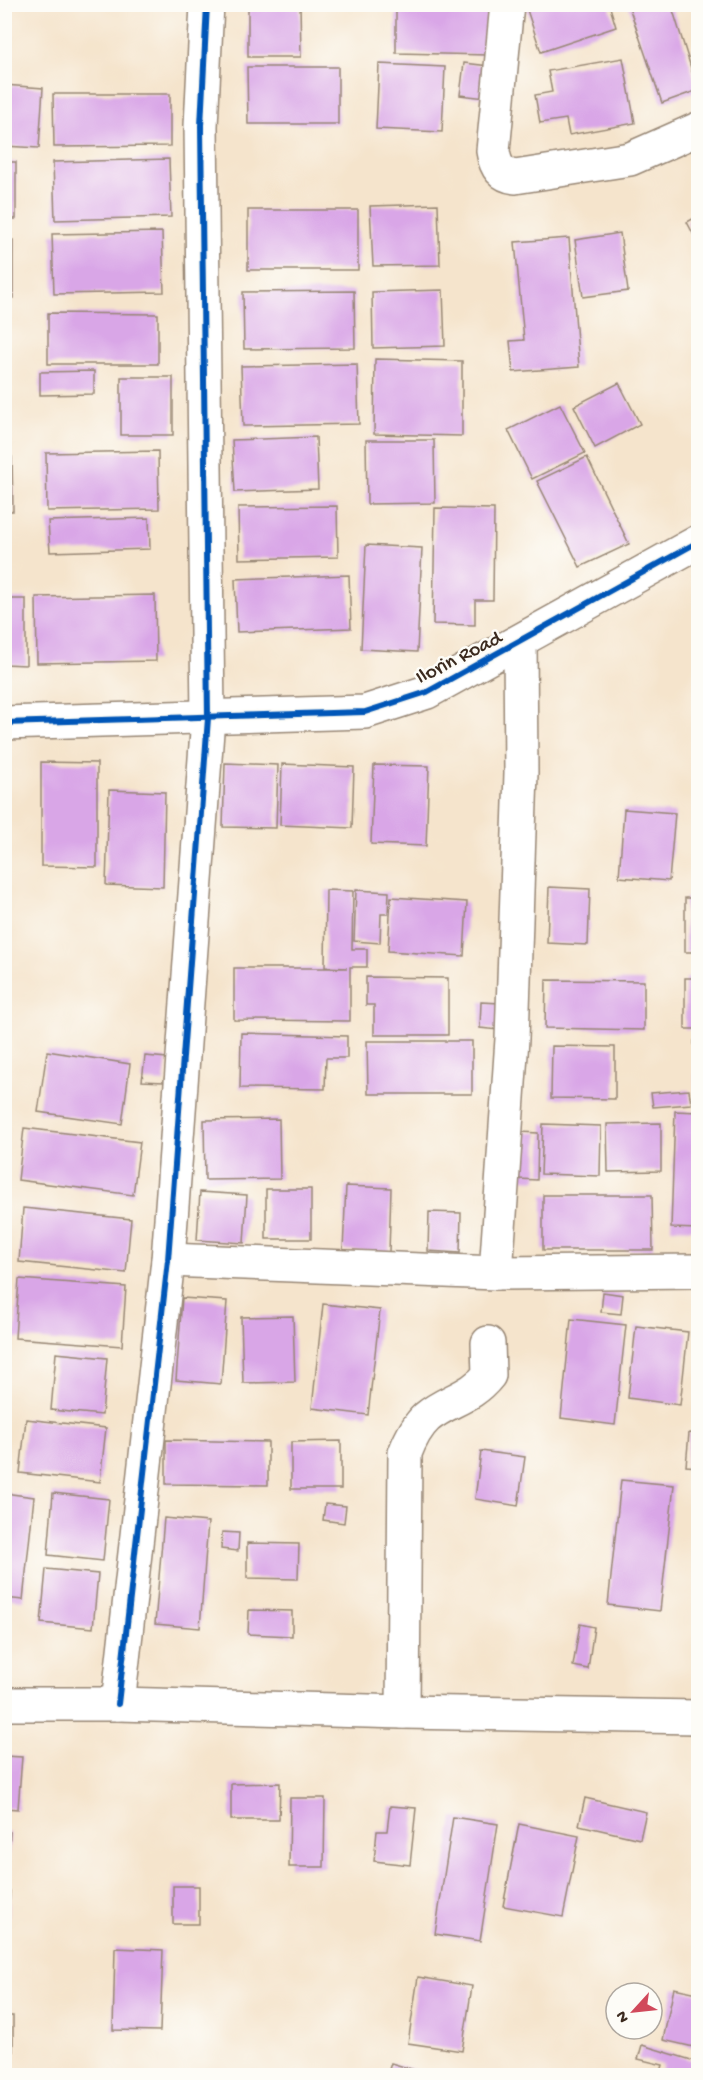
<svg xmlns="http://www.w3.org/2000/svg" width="703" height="2080" viewBox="0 0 703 2080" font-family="'Gochi Hand',sans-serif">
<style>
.building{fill:#d9a6e7}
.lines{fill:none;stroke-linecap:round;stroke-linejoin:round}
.minor-casing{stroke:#988775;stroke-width:36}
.major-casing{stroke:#988775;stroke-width:36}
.minor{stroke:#fff;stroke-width:33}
.major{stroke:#fff;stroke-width:33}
.cycleway-casing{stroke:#fdfcf7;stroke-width:10}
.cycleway{stroke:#0057b8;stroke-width:6}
.labels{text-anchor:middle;stroke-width:5;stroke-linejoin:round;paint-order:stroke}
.street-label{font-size:21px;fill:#3b2a1e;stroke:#fdfcf7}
</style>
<rect width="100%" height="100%" fill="#fdfcf7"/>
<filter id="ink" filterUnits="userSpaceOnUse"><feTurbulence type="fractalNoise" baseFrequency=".0167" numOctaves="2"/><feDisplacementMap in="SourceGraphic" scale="12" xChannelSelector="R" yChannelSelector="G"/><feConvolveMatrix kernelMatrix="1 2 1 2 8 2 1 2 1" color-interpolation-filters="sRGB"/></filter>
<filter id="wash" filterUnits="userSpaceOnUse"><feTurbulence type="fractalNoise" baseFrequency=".008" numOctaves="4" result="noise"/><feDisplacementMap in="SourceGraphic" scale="24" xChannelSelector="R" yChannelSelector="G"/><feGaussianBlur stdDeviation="1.35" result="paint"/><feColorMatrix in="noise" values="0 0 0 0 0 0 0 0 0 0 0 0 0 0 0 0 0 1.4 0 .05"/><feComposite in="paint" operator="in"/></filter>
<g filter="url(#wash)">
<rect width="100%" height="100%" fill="#f5e4cc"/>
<g id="blocks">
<!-- building -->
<g class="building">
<path d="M248,4H300L301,57H248Z"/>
<path d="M396,4H490L489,55L396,53Z"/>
<path d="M525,4H609L616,27L541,52Z"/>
<path d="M628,4H671L698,90L662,103Z"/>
<path d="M623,58L635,123L569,135L566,119L540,123L535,95L552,92L548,71Z"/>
<path d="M464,63L489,66L486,98L460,95Z"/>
<path d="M379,64L445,67L442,132L376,129Z"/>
<path d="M247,67H338V124H248Z"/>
<path d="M4,85L43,88L39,148L4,146Z"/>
<path d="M53,94H170V146L54,147Z"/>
<path d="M169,159L171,217L55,220L53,162Z"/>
<rect x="4" y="162" width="12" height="57"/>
<path d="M438,204L440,265L373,266L370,206Z"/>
<rect x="248" y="210" width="110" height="60"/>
<path d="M698,216V243L687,222Z"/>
<path d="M162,232L164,292L54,294L52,234Z"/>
<path d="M620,233L628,291L583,297L575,240Z"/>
<path d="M569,238L579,367L513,372L510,341L524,340L515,242Z"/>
<rect x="4" y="240" width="9" height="58"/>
<path d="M443,290L445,346L373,348L372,292Z"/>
<path d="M354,291L355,348L244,349L243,292Z"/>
<path d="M48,313L158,314V364H48Z"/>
<path d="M375,359L462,361V436L374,434Z"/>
<path d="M357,364L359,424L243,426L241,366Z"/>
<path d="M94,371V394L40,395V372Z"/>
<rect x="121" y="377" width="52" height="58"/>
<path d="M619,383L640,424L595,448L574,406Z"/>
<path d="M560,404L585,453L532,479L508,430Z"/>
<path d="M316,437L318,489L235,492L232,440Z"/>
<path d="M366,440H434L435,503L367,504Z"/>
<path d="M158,451L159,509L47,511L46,453Z"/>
<path d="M4,457H12L13,511H4Z"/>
<path d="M587,457L629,544L580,567L537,481Z"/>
<path d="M337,506L338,557L239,559L238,507Z"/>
<path d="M435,508L494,509L493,600H475V625L433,624Z"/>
<path d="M149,518L150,549L50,552L48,521Z"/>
<path d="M366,545L422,548L417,652L361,649Z"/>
<path d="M349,575L351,628L237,632L235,579Z"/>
<path d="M155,595L156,661L37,663L36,597Z"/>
<path d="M4,599H26V665L4,664Z"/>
<path d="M41,762L97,763V867L41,866Z"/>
<path d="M225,763L278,765L276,828L223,827Z"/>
<path d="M282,764L354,767L352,828L280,825Z"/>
<path d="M374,765L429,766L426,846L371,844Z"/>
<path d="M109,790L165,792L163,887L106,885Z"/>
<path d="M624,809L675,813L669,881L619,877Z"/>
<path d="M549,887L590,889L588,945L547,943Z"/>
<path d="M326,890L353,891L352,949H367V967H350V1021L234,1020V968H347L325,967Z"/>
<path d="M356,890L389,892L388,914H381L380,943L354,941Z"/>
<path d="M391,897L467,902L464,956L388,951Z"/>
<rect x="685" y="898" width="13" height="54"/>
<path d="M366,977L448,978V1035H374V1005H366Z"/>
<rect x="685" y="978" width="13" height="51"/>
<path d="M546,980L644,981V1030L545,1028Z"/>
<path d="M481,1002L500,1003L498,1030L480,1028Z"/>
<path d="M241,1033L347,1036V1058H326L325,1089L240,1088Z"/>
<path d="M367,1041H472V1094H368Z"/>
<path d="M694,1041H698V1094H695Z"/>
<path d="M552,1046L615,1047V1099L551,1098Z"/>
<path d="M47,1051L130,1064L122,1124L38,1112Z"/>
<path d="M145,1056L167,1058L164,1082L142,1081Z"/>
<path d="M689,1090L691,1104L653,1107L651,1093Z"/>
<path d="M675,1111L698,1112V1229L671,1228Z"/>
<path d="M279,1119L280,1179L205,1180L204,1120Z"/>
<path d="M661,1123V1171L608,1172L607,1124Z"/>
<path d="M543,1124L601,1126L600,1176L541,1174Z"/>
<path d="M24,1128L140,1142L133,1195L18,1180Z"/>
<path d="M520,1132L538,1133L537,1180L519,1179Z"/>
<path d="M346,1186L391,1188L389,1252L343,1250Z"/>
<rect x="266" y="1189" width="45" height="50"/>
<path d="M200,1192L247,1195L244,1243L197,1240Z"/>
<path d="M543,1195H652L653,1250H543Z"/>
<path d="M23,1208L131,1219L126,1273L19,1262Z"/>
<path d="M429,1212L461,1213L460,1253L428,1251Z"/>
<path d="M19,1279L126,1287L122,1346L15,1338Z"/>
<path d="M603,1292L623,1295L621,1314L601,1312Z"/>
<path d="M182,1298L227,1301L221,1384L176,1380Z"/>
<path d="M323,1304L380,1310L368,1415L312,1408Z"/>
<path d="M293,1316L295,1382L243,1383L241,1317Z"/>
<path d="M571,1319L626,1325L615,1425L561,1418Z"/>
<path d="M636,1326L688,1332L680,1405L628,1398Z"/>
<path d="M56,1353L107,1358L102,1415L51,1410Z"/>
<path d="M26,1419L106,1428L100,1482L20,1473Z"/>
<path d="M689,1433L698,1434V1467L686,1466Z"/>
<path d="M166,1440L268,1442V1485L166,1484Z"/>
<path d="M341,1441V1489H291V1442Z"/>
<path d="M481,1451L525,1457L518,1506L475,1499Z"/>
<path d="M621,1480L674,1485L660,1611L608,1605Z"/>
<path d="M4,1493L34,1497L23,1600L4,1598Z"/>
<path d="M53,1493L109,1499L103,1561L48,1555Z"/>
<path d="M325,1504L346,1506L344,1523L323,1520Z"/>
<path d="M164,1518L208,1522L200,1628L155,1624Z"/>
<path d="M222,1532L239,1533L238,1551L221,1549Z"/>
<path d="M247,1543L299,1544L298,1579L247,1578Z"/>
<path d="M46,1569L98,1574L93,1628L41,1623Z"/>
<path d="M249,1610L292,1611V1636L248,1634Z"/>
<path d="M580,1624L594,1627L588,1669L573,1666Z"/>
<path d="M4,1756L22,1757L18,1809L4,1808Z"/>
<path d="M280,1783L279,1820H231V1784Z"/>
<path d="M290,1798H325L324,1867H289Z"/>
<path d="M585,1798L646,1812L640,1839L579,1825Z"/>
<path d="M390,1806L416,1808L410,1865L374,1861L377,1831H387Z"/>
<path d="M453,1817L498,1824L480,1941L435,1934Z"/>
<path d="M519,1824L579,1836L563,1917L503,1906Z"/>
<path d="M4,1831L10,1832L7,1879L4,1878Z"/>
<rect x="173" y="1886" width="26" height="38"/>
<path d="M4,1890L10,1891L7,1938L4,1937Z"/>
<path d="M115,1948L163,1950L160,2031L113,2030Z"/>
<path d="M418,1977L472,1986L462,2051L408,2043Z"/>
<path d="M674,1988L698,1993V2048L663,2040Z"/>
<rect x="4" y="2016" width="9" height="46"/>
<path d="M642,2045L698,2062V2076H660L663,2065L638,2059Z"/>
<path d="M391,2063L432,2075V2076H387Z"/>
</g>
</g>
</g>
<g filter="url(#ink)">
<use href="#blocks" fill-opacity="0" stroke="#988775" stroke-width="1.5"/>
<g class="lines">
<defs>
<g id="minor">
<path d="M507,4L493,151C495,165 500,175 515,177L630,159L698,129"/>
<path d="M4,723L365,712L427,692L698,542"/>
<path d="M168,1260L496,1273L698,1271"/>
<path d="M496,1273L512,1039L521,773L520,642"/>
<path d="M118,1704L168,1260L208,718L201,126L207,4"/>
<path d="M403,1712L405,1453C410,1440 416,1427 427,1417C447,1400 471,1398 489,1375L488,1343"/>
</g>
<path id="major" d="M4,1704H118L403,1712L698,1717"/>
</defs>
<!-- minor casing -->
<use href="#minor" class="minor-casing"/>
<!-- major casing -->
<use href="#major" class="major-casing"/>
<!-- minor -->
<use href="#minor" class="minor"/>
<!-- major -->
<use href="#major" class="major"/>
<defs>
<g id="cycleway">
<path d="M4,723L365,712L427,692L698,542"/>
<path d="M118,1704L168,1260L208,718L201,126L207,4"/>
</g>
</defs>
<!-- cycleway casing -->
<use href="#cycleway" class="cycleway-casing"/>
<!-- cycleway -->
<use href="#cycleway" class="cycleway"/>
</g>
</g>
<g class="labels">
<!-- street labels -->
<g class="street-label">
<text transform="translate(458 656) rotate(-27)" y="7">Ilorin Road</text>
</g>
</g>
<!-- margin -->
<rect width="703" height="2080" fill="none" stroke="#fdfcf7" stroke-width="24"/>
<!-- north arrow -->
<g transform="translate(634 2011) rotate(243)"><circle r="28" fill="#fdfcf7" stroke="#afa8a0" stroke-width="1.5"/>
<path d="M0-4.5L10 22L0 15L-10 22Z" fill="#d1495b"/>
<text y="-9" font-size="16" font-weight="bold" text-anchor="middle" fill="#3b2a1e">N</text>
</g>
</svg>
